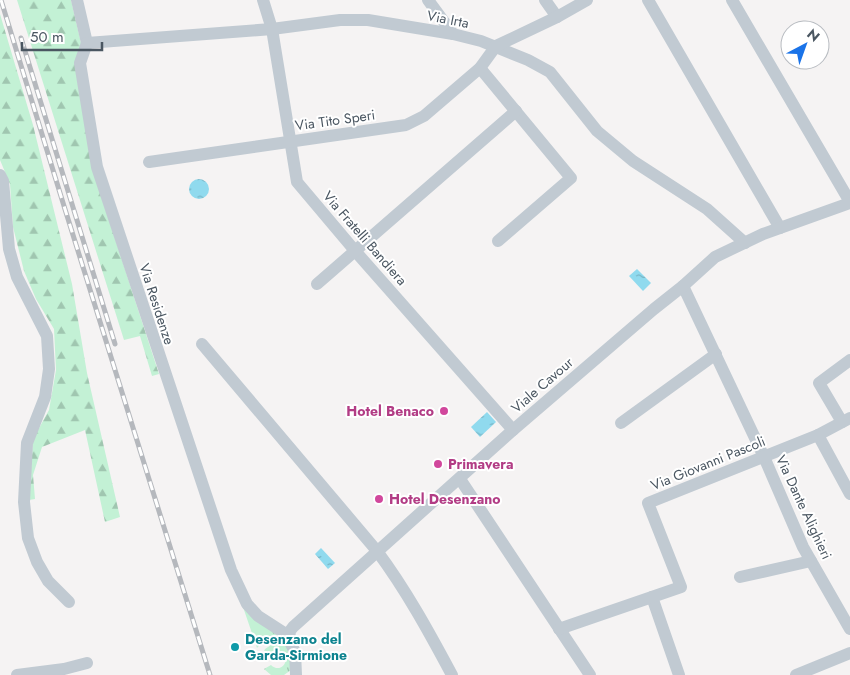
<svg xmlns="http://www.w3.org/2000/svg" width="850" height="675" font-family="Jost,sans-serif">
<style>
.grass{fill:url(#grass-tufts)}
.forest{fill:url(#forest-firs)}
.water{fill:url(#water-ripples)}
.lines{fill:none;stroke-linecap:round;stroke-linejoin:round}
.minor{stroke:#c1cad2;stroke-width:12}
.rail-casing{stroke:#b5b8bd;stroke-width:5}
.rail{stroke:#fff;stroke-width:3;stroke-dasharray:9;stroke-linecap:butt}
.hotel-dot{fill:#d1479c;stroke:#fff;stroke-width:2}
.culture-dot{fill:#0f9aa8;stroke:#fff;stroke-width:2}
.labels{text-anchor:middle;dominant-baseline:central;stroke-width:4;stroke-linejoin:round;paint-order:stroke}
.street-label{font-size:14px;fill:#4a5661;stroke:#fff}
.hotel-label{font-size:14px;font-weight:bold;fill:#b23c85;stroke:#fff;text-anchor:start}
.culture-label{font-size:14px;font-weight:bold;fill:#0d838f;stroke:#fff;text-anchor:start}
</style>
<defs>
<pattern id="grass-tufts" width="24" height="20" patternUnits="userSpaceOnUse" patternTransform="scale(1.25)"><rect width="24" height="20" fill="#c3f1d5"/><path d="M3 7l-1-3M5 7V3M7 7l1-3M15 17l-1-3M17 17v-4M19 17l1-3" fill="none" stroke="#a0c6b0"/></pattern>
<pattern id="forest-firs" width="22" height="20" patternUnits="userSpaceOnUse" patternTransform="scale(1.25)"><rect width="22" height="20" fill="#c3f1d5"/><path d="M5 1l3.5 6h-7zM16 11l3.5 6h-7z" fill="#a0c6b0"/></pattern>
<pattern id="water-ripples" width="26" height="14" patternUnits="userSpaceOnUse" patternTransform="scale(1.25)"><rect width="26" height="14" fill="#90daee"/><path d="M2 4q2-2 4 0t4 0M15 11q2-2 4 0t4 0" fill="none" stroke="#78b4c4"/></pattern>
</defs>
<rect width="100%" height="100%" fill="#f5f3f3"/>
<g class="grass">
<polygon points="243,607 278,634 265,638 257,648"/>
<polygon points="274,643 285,645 290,652 284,654 276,651 271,654 269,659 261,658 265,649"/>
<path d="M291,658V670L284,675H271L264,669L271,665C277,671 285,668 286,659Z"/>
</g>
<g class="forest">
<polygon points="17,0 71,0 81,43 92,168 159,374 152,376 140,336 124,340"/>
<polygon points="0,14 33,125 72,284 87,373 120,517 105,522 85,430 42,447 33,475 35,499 29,500 33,439 49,410 56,370 54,329 36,299 24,271 13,227 10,184 0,160"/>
</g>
<g class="water">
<circle cx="199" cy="189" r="10"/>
<polygon points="637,269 651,283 643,291 629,276"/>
<polygon points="487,412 496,422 480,437 471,427"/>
<polygon points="321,548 335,563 328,569 315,554"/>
</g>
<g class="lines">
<g class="minor">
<polyline points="77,0 87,43"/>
<polyline points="263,0 272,29 297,182 356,252 513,430"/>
<polyline points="428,0 453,34"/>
<polyline points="545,0 557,17"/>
<polyline points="648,0 780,228"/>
<polyline points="732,0 850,202"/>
<polyline points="87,43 272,29 340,20 368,20 453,34 481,41 528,60 550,72 597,131 633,161 707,209 745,243"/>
<polyline points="87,43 80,63 97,167 231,570 247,604 258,616 289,636"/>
<polyline points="480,68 571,178 498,241"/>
<polyline points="149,162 406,125 424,116 480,68 496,46 557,17 587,0"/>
<polyline points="0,175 3,181 9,249 17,277 47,336 49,369 45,397 27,443 24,502 28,538 37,562 48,581 69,602"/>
<polyline points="317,284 516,111"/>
<polyline points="683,286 764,457 803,547 850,629"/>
<path d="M202,344L377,551C406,590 429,632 452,675"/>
<polyline points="842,422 819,383 850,360"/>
<polyline points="621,423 716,354"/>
<polyline points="818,435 850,494"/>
<polyline points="460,479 590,675"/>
<polyline points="740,577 811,561"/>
<polyline points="652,597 679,675"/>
<polyline points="559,629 681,587 648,503 818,435 850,418"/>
<polyline points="17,675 64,669 87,663"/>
<polyline points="296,675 295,652 289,640 290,631 293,627 513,430 654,309 683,286 715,257 763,234 850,203"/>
<polyline points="796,675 850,653"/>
</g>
<defs>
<g id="rail">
<polyline points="1,0 64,206 210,675"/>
<polyline points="21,38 115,344"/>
</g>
</defs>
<use href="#rail" class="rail-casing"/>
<use href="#rail" class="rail"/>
</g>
<g class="hotel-dot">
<circle cx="444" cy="411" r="5"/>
<circle cx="438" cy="464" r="5"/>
<circle cx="379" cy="499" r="5"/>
</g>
<circle class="culture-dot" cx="235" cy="647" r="5"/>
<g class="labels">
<g class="street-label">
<text transform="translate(448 19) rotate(11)">Via Irta</text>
<text transform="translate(335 120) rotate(-8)">Via Tito Speri</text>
<text transform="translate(365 238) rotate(49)">Via Fratelli Bandiera</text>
<text transform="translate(157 304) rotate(72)">Via Residenze</text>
<text transform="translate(542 385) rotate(-41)">Viale Cavour</text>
<text transform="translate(708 463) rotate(-22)">Via Giovanni Pascoli</text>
<text transform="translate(804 507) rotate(65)">Via Dante Alighieri</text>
</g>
<g class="hotel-label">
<text x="434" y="411" text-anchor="end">Hotel Benaco</text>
<text x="448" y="464">Primavera</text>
<text x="389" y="499">Hotel Desenzano</text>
</g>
<g class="culture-label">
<text x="245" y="639">Desenzano del<tspan x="245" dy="16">Garda-Sirmione</tspan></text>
</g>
</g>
<g transform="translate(805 45) rotate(41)"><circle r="24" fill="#ffffff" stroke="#b7bbc0"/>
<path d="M0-4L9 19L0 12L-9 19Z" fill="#1a73e8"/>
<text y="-8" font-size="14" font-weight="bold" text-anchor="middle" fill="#4a5661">N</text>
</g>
<path d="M22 42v8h80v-8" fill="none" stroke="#4a5661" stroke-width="2.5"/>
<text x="30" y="42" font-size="15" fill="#4a5661" stroke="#ffffff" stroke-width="4" paint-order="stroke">50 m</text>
</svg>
